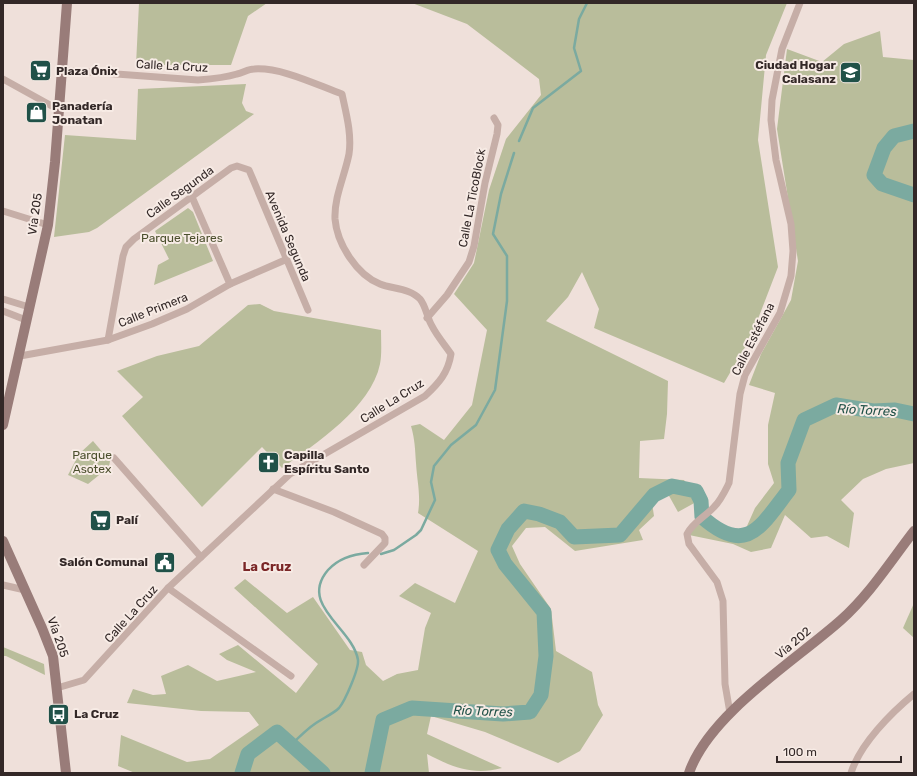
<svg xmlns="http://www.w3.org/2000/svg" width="917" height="776" font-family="Rubik,sans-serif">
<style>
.green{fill:#b9bd9b}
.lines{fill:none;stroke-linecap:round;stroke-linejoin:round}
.stream{stroke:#7baaa0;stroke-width:2.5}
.river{stroke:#7baaa0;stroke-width:15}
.minor{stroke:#c6aea7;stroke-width:7}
.secondary{stroke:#997c79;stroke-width:10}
.labels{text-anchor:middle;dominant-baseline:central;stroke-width:4;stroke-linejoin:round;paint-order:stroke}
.poi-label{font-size:12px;font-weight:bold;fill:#332827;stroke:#f7ebe5;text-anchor:start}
.street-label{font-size:12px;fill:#332827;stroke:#f7ebe5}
.park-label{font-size:12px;fill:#4b4f2d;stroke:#f7ebe5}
.water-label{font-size:13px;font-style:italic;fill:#205148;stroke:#f7ebe5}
.neighbourhood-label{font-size:13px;font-weight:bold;fill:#7b2727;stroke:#f7ebe5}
</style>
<rect width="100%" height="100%" fill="#efe0da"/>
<g class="green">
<polygon points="139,3 267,3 248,16 231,65 136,65"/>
<path d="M412,3H787L766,55L758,140L778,267L751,337L724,383L594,328L599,309L582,272L568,297L546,321L668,381L667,414L664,439L640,441L639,478L684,480L698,501L678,512L668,494L652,503L654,516L639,530L643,540L575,551L545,527L526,528L512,546L520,564L551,609L556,651L592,672L598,705L603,715L580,751L558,763L485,732L431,716L427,734L502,768C473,776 452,767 427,754L429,773H135L118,766L121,735L187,762L210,759L259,725L249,712L201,711L127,703L133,689L153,695L166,694L161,676L188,665L217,681L256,672L227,660L219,654L238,645L296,693L318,664L234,588L245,579L287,613L313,597L350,650L362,652L366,665L383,681L397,674L418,670L425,628L431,613L399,596L415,583L455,603L478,551L418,513C421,495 417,481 416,463C415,449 415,440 411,426L420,424L444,440L472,405L487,330L454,294L474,263L489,190L506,139L541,95L539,79L467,24Z"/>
<polygon points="880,31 883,57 914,60 914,463 886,469 863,479 841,500 854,513 849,548 827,536 811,538 785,515 771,548 751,552 733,544 689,535 697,522 743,535 755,508 774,483 768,464 768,425 775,393 749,385 761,354 791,300 798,261 777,129 787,49 822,62 844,44"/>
<polygon points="246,84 242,103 246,111 254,114 97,228 89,232 54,237 65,135 136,140 138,89"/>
<polygon points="188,208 193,212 213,261 154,285 158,265 169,259 155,231"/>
<path d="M260,304L274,311L381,330C381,341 382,354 380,364C371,408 316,443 282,468L262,447L202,507L122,416L143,397L117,371L157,356L199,346L248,305Z"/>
<polygon points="93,441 110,461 109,467 88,484 68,475 79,454"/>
<polygon points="914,603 914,638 903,628"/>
<polygon points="3,647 44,664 45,675 6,656 3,656"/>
</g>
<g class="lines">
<g class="stream">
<polyline points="519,141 533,108 581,71 574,48 579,19 587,3"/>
<polyline points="381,554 394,550 416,535 421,530 435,500 431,482 434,466 451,445 476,425 495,390 507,301 507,256 493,234 501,194 514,153"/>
<path d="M291,745C299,737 307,729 316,723C323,718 333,714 339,708C345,701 359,669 358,660C353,628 298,605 328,570C339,558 353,554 368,553"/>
</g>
<g class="river">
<polyline points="914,131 894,136 884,148 874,175 882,184 914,195"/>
<polyline points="242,773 248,754 277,732 323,773"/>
<path d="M372,773L383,720L412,708L503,714L530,712L541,695L546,656L544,612L505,564L498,550L508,529L524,511L539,514L560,522L574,537L620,535L654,495L672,486L696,491L701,501L702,517C747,557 761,526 789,490L788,463L804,420L836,405L873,411L895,410L914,414"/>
</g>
<g class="minor">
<polyline points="3,79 59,110"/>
<polyline points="192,197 230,284"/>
<polyline points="3,211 48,225"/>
<polyline points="3,299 29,307"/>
<polyline points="3,311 26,320"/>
<polyline points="427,318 447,295 469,262 474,246 485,183 497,134 498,125 494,118"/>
<polyline points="108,340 123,256 126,247 134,239 231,168 237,166 249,170 308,310"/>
<polyline points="20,356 108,340 152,324 187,309 230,284 285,260"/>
<polyline points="114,458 201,557"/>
<polyline points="273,489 334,512 382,534 385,538 385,543 364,565"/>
<polyline points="3,585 25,590"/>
<polyline points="168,588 291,676"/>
<path d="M57,688L84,680L168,588L290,474L425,396C439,383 448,373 451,354C445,345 437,336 432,326C427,318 426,306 420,299C410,288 392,289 380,284C357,275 337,244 335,219C334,197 345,175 349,154C352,134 346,113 342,94C317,85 281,67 254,69C248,69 243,73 237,74C224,78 211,79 198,80L62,70"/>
<path d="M730,713L725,684L723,601L717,582L689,544L687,534C693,522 705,517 714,507C721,500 725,491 729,483L740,394L745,375L780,313L791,276L793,251L791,224L776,160L771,120L772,100L782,49L800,3"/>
<path d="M851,773C860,744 891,713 914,694"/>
</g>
<g class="secondary">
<polyline points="3,425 48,225 55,162 67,3"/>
<polyline points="3,541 42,628 53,656 66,773"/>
<path d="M689,773C709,714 795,661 841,620C870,594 890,562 914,531"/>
</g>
</g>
<defs>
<symbol id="supermarket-square" viewBox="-11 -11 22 22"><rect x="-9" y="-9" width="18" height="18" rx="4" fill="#205148" stroke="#f7ebe5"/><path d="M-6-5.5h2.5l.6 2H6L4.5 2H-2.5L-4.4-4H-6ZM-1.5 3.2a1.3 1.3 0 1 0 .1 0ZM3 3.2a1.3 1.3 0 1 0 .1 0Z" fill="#fff"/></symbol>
<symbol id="university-square" viewBox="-11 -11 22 22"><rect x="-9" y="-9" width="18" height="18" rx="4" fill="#205148" stroke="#f7ebe5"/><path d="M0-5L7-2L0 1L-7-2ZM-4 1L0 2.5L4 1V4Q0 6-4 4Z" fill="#fff"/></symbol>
<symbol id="shop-square" viewBox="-11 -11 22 22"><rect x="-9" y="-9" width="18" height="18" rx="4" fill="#205148" stroke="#f7ebe5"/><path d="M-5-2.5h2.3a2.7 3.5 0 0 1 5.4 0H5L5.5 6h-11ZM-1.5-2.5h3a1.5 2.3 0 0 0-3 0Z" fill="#fff"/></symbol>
<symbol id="church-square" viewBox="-11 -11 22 22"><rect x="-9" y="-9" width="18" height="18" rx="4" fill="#205148" stroke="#f7ebe5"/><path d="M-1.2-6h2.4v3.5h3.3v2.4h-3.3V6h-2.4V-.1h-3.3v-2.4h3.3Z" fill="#fff"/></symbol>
<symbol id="civic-square" viewBox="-11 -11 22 22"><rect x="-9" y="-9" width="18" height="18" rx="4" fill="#205148" stroke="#f7ebe5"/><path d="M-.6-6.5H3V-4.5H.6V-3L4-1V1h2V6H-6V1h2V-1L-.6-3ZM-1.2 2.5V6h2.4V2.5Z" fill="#fff"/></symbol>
<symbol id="bus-square" viewBox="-11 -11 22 22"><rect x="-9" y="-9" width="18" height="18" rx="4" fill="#205148" stroke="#f7ebe5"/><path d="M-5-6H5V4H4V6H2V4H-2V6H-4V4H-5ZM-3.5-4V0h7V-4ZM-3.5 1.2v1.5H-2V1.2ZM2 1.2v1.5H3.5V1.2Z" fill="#fff"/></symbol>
</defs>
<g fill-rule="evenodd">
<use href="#supermarket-square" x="28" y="58" width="25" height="25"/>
<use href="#university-square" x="838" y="60" width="25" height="25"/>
<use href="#shop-square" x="24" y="100" width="25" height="25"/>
<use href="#church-square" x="256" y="450" width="25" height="25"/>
<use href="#supermarket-square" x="88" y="508" width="25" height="25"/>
<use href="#civic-square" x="152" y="550" width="25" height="25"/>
<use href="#bus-square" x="46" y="702" width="25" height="25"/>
</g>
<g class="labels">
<g class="poi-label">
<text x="836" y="65" text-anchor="end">Ciudad Hogar<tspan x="836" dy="14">Calasanz</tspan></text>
<text x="56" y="71">Plaza Ónix</text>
<text x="52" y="106">Panadería<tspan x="52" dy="14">Jonatan</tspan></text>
<text x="284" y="455">Capilla<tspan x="284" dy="14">Espíritu Santo</tspan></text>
<text x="116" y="520">Palí</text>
<text x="148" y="562" text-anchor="end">Salón Comunal</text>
<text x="74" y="714">La Cruz</text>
</g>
<g class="street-label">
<text transform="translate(172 66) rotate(3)">Calle La Cruz</text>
<text transform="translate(180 192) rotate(-36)">Calle Segunda</text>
<text transform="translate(472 198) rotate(-79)">Calle La TicoBlock</text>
<text transform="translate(35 214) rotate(-82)">Vía 205</text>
<text transform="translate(288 236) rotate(67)">Avenida Segunda</text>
<text transform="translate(153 310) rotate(-22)">Calle Primera</text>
<text transform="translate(753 339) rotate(-63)">Calle Estéfana</text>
<text transform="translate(392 401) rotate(-32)">Calle La Cruz</text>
<text transform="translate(131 614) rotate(-48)">Calle La Cruz</text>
<text transform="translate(58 637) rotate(71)">Vía 205</text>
<text transform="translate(793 643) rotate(-40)">Vía 202</text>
</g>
<g class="park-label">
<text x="182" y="238">Parque Tejares</text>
<text x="92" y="455">Parque<tspan x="92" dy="14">Asotex</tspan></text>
</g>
<g class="water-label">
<text transform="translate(867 410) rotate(3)">Río Torres</text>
<text transform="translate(483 711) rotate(2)">Río Torres</text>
</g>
<g class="neighbourhood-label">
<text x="267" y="566">La Cruz</text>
</g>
</g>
<rect width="917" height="776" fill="none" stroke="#332827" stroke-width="8"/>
<path d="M777 756v6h124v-6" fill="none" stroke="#332827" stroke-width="2"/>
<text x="783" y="756" font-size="12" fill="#332827" stroke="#f7ebe5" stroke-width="3" paint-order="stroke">100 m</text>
</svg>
